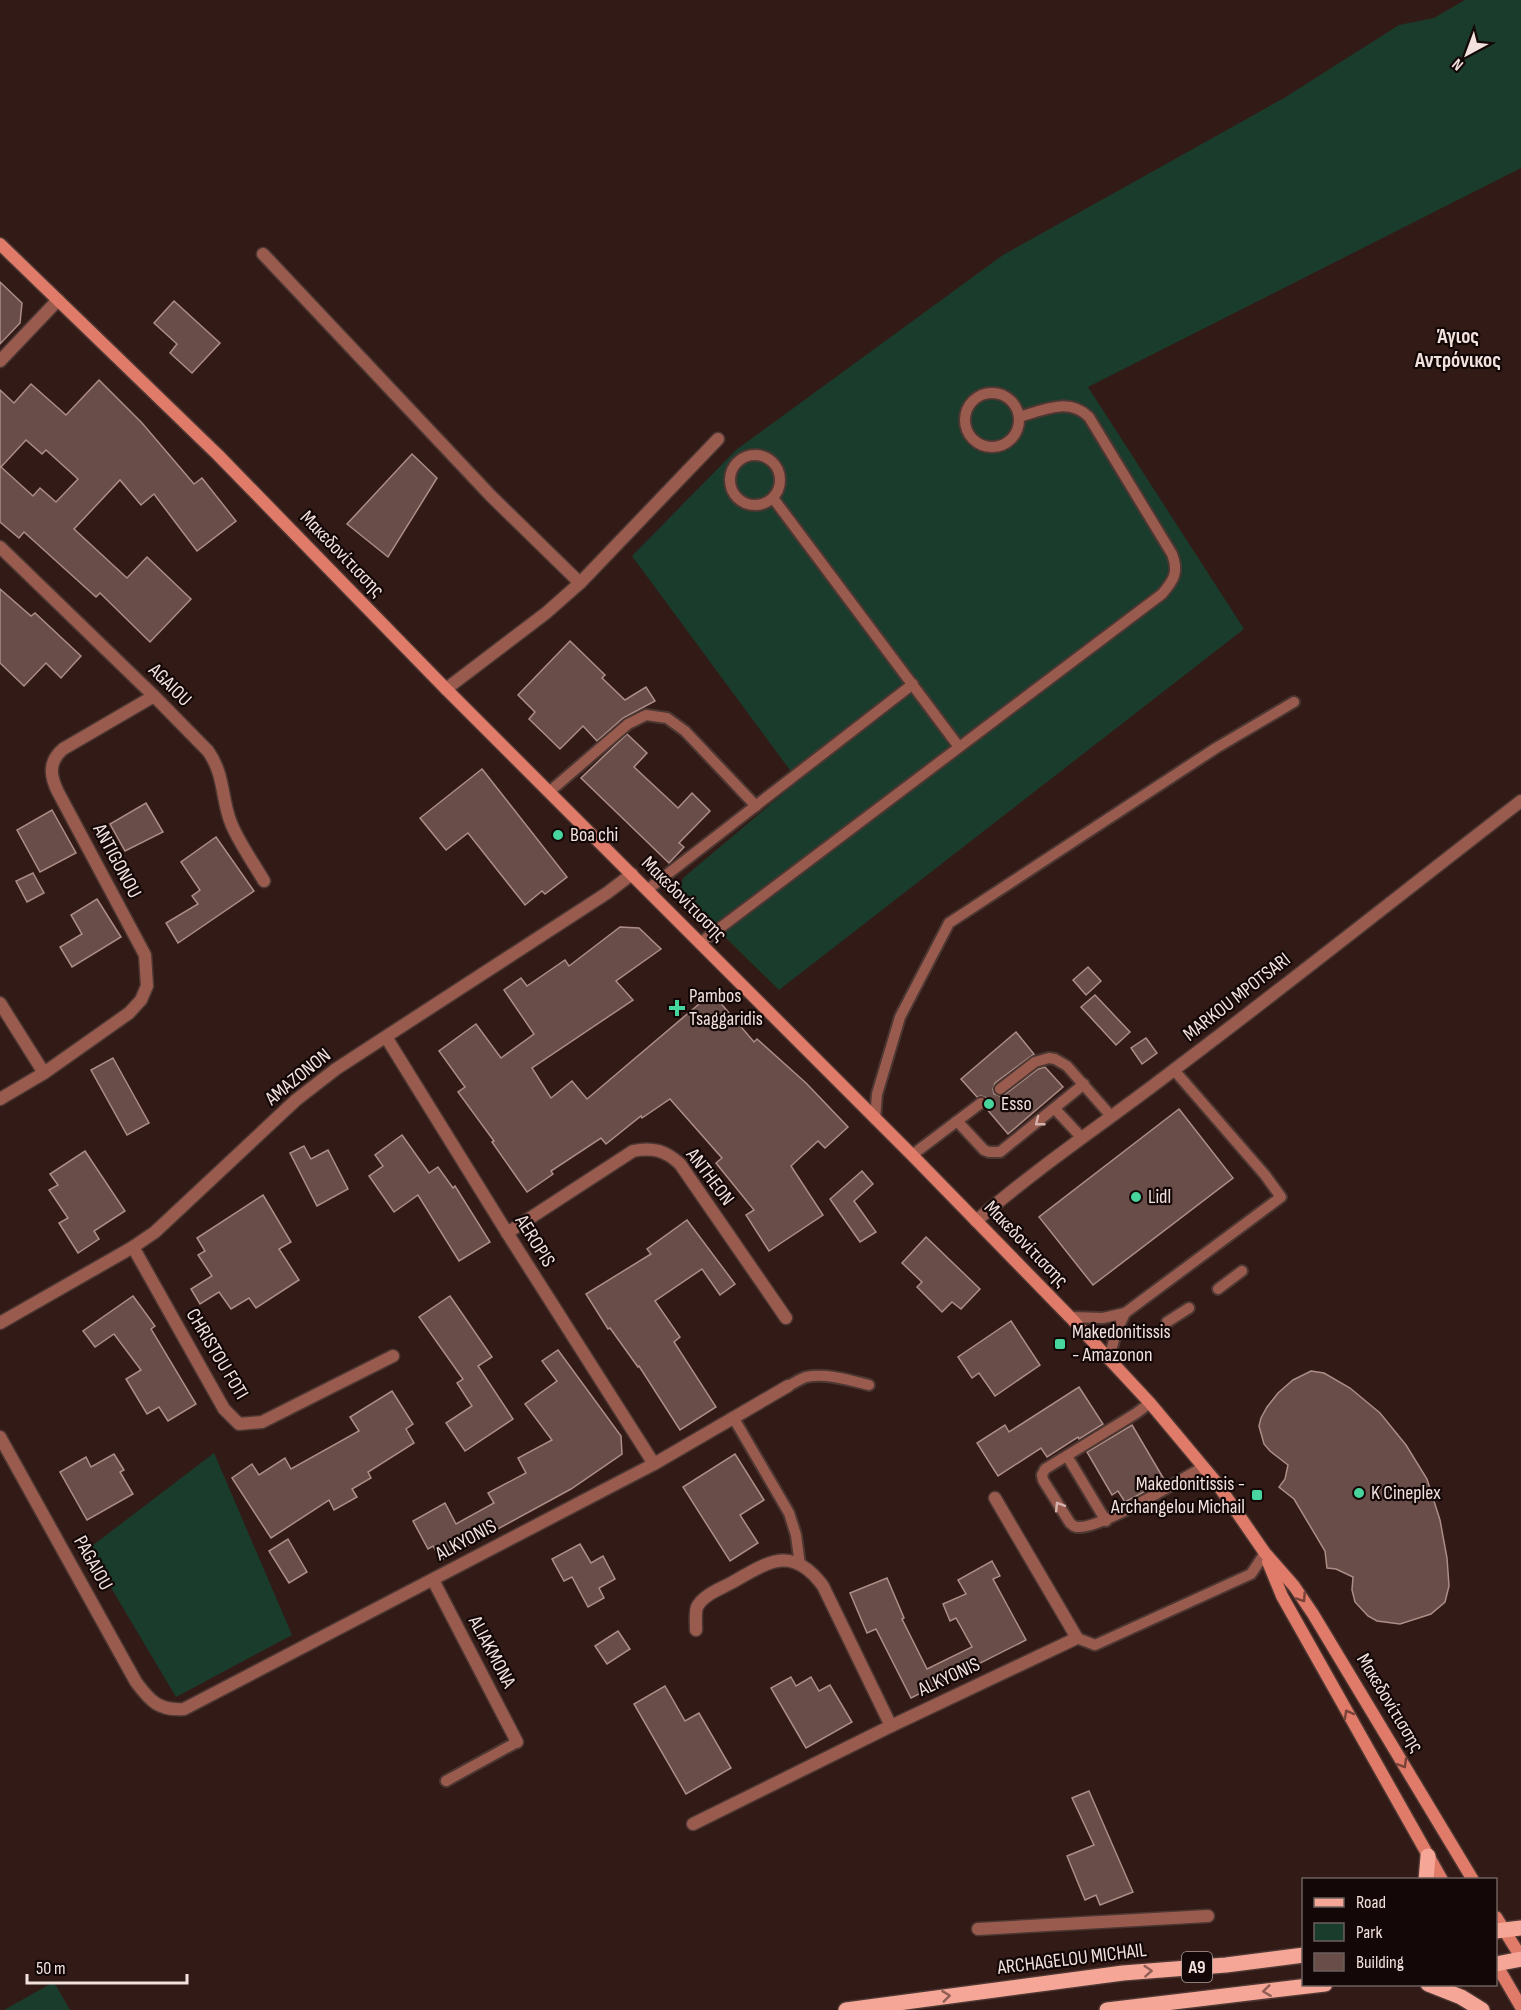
<svg xmlns="http://www.w3.org/2000/svg" width="1521" height="2010" font-family="'Sofia Sans Condensed',sans-serif">
<style>
.green{fill:#1a3c2d}
.building{fill:#694d48;stroke:#ac8d87;stroke-width:1.5;fill-rule:evenodd}
.lines{fill:none;stroke-linecap:round;stroke-linejoin:round}
.service-casing{stroke:#4d3732;stroke-width:14}
.minor-casing{stroke:#4d3732;stroke-width:15}
.secondary-casing{stroke:#4d3732;stroke-width:15}
.primary-casing{stroke:#4d3732;stroke-width:18}
.service{stroke:#9a5b4f;stroke-width:10}
.minor{stroke:#9a5b4f;stroke-width:12}
.secondary{stroke:#df7b68;stroke-width:12}
.primary{stroke:#f5a696;stroke-width:15}
.oneway{stroke:#d3b2ab}
.oneway2{stroke:#794238}
.oneway3{stroke:#8f5f56}
.poi-dot{fill:#48d49d;stroke:#130807;stroke-width:2}
.labels{text-anchor:middle;dominant-baseline:central;stroke-width:4.5;stroke-linejoin:round;paint-order:stroke}
.shield{fill:#130807;stroke:#afa09d;stroke-width:1.5}
.shield-label{font-size:18px;font-weight:bold;fill:#f2e1dd}
.street-label{font-size:20px;fill:#f2e1dd;stroke:#130807}
.poi-label{font-size:20px;fill:#f2e1dd;stroke:#130807;text-anchor:start}
.neighbourhood-label{font-size:21px;font-weight:bold;fill:#f2e1dd;stroke:#130807}
</style>
<rect width="100%" height="100%" fill="#321b16"/>
<g class="green">
<polygon points="1465,0 1521,0 1521,168 1088,387 1244,629 779,990 685,898 681,885 683,878 798,781 632,556 736,450 1003,255 1284,98 1399,25 1434,18"/>
<polygon points="214,1453 292,1635 176,1697 88,1549"/>
<polygon points="54,1982 70,2010 4,2010"/>
</g>
<g class="building">
<polygon points="0,282 22,303 20,323 0,344"/>
<polygon points="174,301 220,343 192,373 170,353 177,344 154,323"/>
<path d="M99,380L142,423L194,484L202,478L236,521L197,551L154,494L141,505L120,480L74,529L127,578L147,557L191,599L150,642L100,593L96,597L24,532L19,538L0,522V390L14,403L31,384L66,415ZM26,440L42,454L46,450L78,479L56,502L40,488L33,496L1,467Z"/>
<polygon points="412,454 437,478 388,557 347,524"/>
<polygon points="0,589 31,616 35,613 81,656 61,678 46,663 24,686 0,663"/>
<polygon points="570,641 605,675 602,678 625,700 646,687 655,701 623,718 597,741 583,726 560,749 529,719 535,712 518,695"/>
<polygon points="627,734 647,753 634,767 678,808 692,793 710,811 679,843 684,847 669,863 581,778"/>
<polygon points="482,769 567,877 545,894 542,891 525,905 468,833 446,850 420,818"/>
<polygon points="146,803 163,832 125,851 110,824"/>
<polygon points="52,810 76,853 40,872 17,830"/>
<polygon points="216,837 254,891 178,943 166,923 198,904 192,896 200,890 181,862"/>
<polygon points="33,873 44,893 27,902 16,881"/>
<polygon points="97,899 121,937 72,967 60,947 82,934 71,915"/>
<polygon points="620,927 639,928 661,949 616,981 633,1000 532,1068 551,1098 572,1081 587,1099 712,993 754,1042 757,1039 806,1083 848,1127 825,1148 818,1141 791,1166 823,1215 769,1251 746,1215 754,1210 716,1163 722,1158 670,1099 642,1118 641,1116 606,1144 601,1138 551,1171 553,1174 527,1192 492,1142 494,1141 458,1092 465,1087 439,1051 476,1024 501,1058 534,1034 504,990 521,978 527,986 565,960 569,966"/>
<polygon points="1088,967 1101,981 1086,995 1073,980"/>
<polygon points="1095,995 1130,1032 1116,1045 1081,1007"/>
<polygon points="1016,1032 1034,1054 995,1083 993,1089 994,1094 1000,1096 1004,1095 1038,1069 1045,1067 1063,1087 1008,1134 986,1108 988,1103 987,1098 981,1096 977,1097 961,1079"/>
<polygon points="1146,1038 1157,1053 1142,1064 1131,1048"/>
<polygon points="113,1058 149,1123 127,1135 91,1070"/>
<polygon points="1179,1109 1233,1178 1093,1285 1039,1217"/>
<polygon points="402,1135 429,1173 438,1167 453,1188 455,1186 490,1242 459,1261 418,1195 394,1212 369,1176 383,1166 375,1155"/>
<polygon points="304,1146 311,1159 328,1150 348,1189 317,1206 290,1153"/>
<polygon points="85,1151 125,1211 94,1231 99,1239 78,1253 59,1223 68,1218 49,1190 58,1185 50,1174"/>
<polygon points="862,1171 873,1184 854,1201 876,1232 860,1242 830,1199"/>
<polygon points="263,1195 291,1242 279,1249 299,1280 256,1308 249,1298 231,1309 219,1292 200,1304 191,1289 212,1276 198,1255 205,1251 197,1238"/>
<polygon points="687,1220 735,1284 720,1295 702,1269 655,1301 680,1337 674,1342 716,1407 680,1430 639,1366 638,1367 610,1328 608,1329 586,1294 651,1254 647,1249"/>
<polygon points="926,1237 980,1289 961,1309 952,1302 942,1312 917,1287 922,1282 902,1263"/>
<polygon points="133,1296 155,1326 151,1329 196,1404 168,1421 159,1407 147,1414 126,1379 141,1370 114,1334 95,1347 83,1331"/>
<polygon points="450,1296 492,1357 478,1366 513,1419 465,1451 446,1423 472,1406 457,1383 463,1379 419,1317"/>
<polygon points="1011,1321 1040,1365 995,1396 979,1373 972,1378 958,1357"/>
<polygon points="558,1350 621,1436 622,1454 571,1489 441,1560 433,1546 428,1549 413,1521 445,1503 456,1524 494,1503 488,1493 526,1473 518,1458 552,1440 525,1404 557,1381 542,1361"/>
<polygon points="1311,1371 1324,1373 1350,1388 1380,1413 1406,1445 1427,1479 1440,1520 1447,1558 1449,1586 1445,1602 1431,1614 1400,1624 1377,1621 1368,1616 1355,1602 1352,1590 1353,1577 1336,1569 1327,1568 1325,1551 1294,1499 1279,1487 1285,1479 1288,1465 1270,1451 1264,1444 1259,1426 1261,1418 1267,1407 1278,1393 1293,1380"/>
<polygon points="1079,1387 1103,1424 1079,1439 1078,1437 1047,1457 1041,1448 998,1476 977,1443 1005,1425 1009,1432"/>
<polygon points="392,1391 413,1424 406,1429 414,1443 368,1472 371,1478 352,1489 357,1497 334,1510 329,1500 271,1538 232,1478 252,1464 259,1475 285,1458 291,1469 359,1431 350,1417"/>
<polygon points="1132,1425 1165,1481 1125,1502 1118,1491 1112,1495 1087,1452"/>
<polygon points="114,1454 124,1470 120,1472 133,1494 87,1520 60,1472 86,1457 91,1467"/>
<polygon points="735,1454 764,1500 740,1515 758,1543 730,1561 683,1487"/>
<polygon points="288,1539 307,1572 289,1583 269,1551"/>
<polygon points="580,1544 591,1563 603,1556 615,1579 599,1588 604,1598 588,1607 572,1577 564,1581 552,1559"/>
<polygon points="992,1561 1000,1576 993,1579 1026,1640 911,1698 876,1629 867,1633 850,1593 887,1578 904,1618 902,1619 927,1669 972,1647 956,1618 950,1621 943,1604 966,1594 958,1580"/>
<polygon points="618,1631 630,1649 607,1664 595,1646"/>
<polygon points="791,1677 796,1686 811,1677 819,1691 830,1685 852,1722 806,1748 771,1688"/>
<polygon points="665,1686 685,1721 699,1713 731,1768 686,1794 634,1704"/>
<polygon points="1089,1791 1133,1892 1100,1905 1096,1895 1085,1900 1067,1856 1094,1845 1072,1798"/>
</g>
<g class="lines">
<defs>
<g id="service">
<circle cx="992" cy="420" r="27"/>
<circle cx="755" cy="480" r="25"/>
<polyline points="773,498 959,747"/>
<polyline points="549,792 628,724 646,715 667,718 685,731 756,806"/>
<polyline points="647,890 913,684"/>
<path d="M700,943L1162,594C1174,580 1179,572 1172,554L1089,417C1069,397 1043,410 1019,417"/>
<polyline points="1000,1089 1035,1062 1049,1058 1055,1059 1067,1066 1111,1116"/>
<polyline points="1055,1109 1082,1138"/>
<polyline points="875,1119 877,1094 900,1017 949,923 1216,748 1294,702"/>
<polyline points="957,1121 984,1150 989,1152 1000,1152 1084,1084"/>
<polyline points="912,1155 981,1103"/>
<polyline points="1218,1289 1242,1271"/>
<polyline points="1070,1317 1103,1318 1125,1313 1281,1197 1265,1175 1174,1070"/>
<polyline points="1167,1322 1189,1308"/>
<polyline points="1109,1358 1116,1333 1125,1313"/>
<path d="M788,1386C794,1383 800,1379 806,1377C826,1373 849,1380 869,1385"/>
<path d="M1150,1403L1135,1414L1045,1469L1042,1475L1043,1480L1070,1523C1074,1526 1074,1527 1078,1527C1101,1529 1180,1480 1203,1467"/>
<polyline points="733,1417 789,1513 796,1535 800,1565"/>
<polyline points="1067,1456 1106,1521"/>
<polyline points="1077,1638 1095,1645 1251,1574 1265,1553"/>
<polyline points="446,1781 517,1742"/>
</g>
<g id="minor">
<polyline points="263,254 491,496 580,583"/>
<polyline points="0,361 58,300"/>
<path d="M0,547L154,696L208,751C225,775 221,798 231,823C239,843 253,862 264,881"/>
<polyline points="446,689 546,613 580,583 718,439"/>
<polyline points="0,1003 44,1073"/>
<polyline points="386,1037 511,1239 654,1464"/>
<path d="M0,1099L44,1073L129,1013L141,1000L147,986L145,955L58,792C50,776 48,762 63,749L154,696"/>
<path d="M976,1221C1039,1166 1109,1120 1175,1069C1292,981 1406,890 1521,801"/>
<path d="M507,1233L633,1151C652,1147 665,1150 680,1164L786,1318"/>
<polyline points="133,1247 224,1409 239,1424 262,1422 393,1356"/>
<polyline points="0,1323 133,1247 155,1232 296,1100 336,1069 607,893 632,874"/>
<path d="M0,1437L136,1682C150,1701 159,1711 184,1709L604,1490L654,1464L788,1386"/>
<polyline points="433,1580 517,1742"/>
<path d="M696,1630C696,1623 695,1613 697,1607C703,1595 720,1589 731,1583C768,1562 792,1544 823,1586L891,1726"/>
<polyline points="693,1824 891,1726 1077,1638 995,1498"/>
<polyline points="978,1929 1208,1916"/>
</g>
<g id="secondary">
<polyline points="0,244 218,455 446,689 912,1155 1070,1317 1150,1403 1216,1482 1265,1553 1294,1586 1313,1614 1473,1880"/>
<polyline points="1268,1562 1282,1596 1442,1880"/>
<polyline points="1496,1917 1521,1957"/>
<polyline points="1496,1964 1521,2007"/>
</g>
<g id="primary">
<polyline points="1426,1880 1428,1856"/>
<polyline points="1496,1931 1521,1928"/>
<polyline points="1496,1964 1521,1959"/>
<polyline points="1428,1984 1461,1997 1482,2010"/>
<polyline points="846,2010 1123,1973 1226,1965 1304,1955"/>
<polyline points="1107,2010 1325,1984"/>
</g>
</defs>
<use href="#service" class="service-casing"/>
<use href="#minor" class="minor-casing"/>
<use href="#secondary" class="secondary-casing"/>
<use href="#primary" class="primary-casing"/>
<use href="#service" class="service"/>
<use href="#minor" class="minor"/>
<use href="#secondary" class="secondary"/>
<use href="#primary" class="primary"/>
</g>
<defs><path id="oneway-chevron" d="M-2-3.5L2.5 0L-2 3.5" fill="none" stroke-width="1.6" stroke-linecap="round" stroke-linejoin="round" transform="scale(1.5)"/></defs>
<g class="oneway">
<use href="#oneway-chevron" transform="translate(1039 1122) rotate(142)"/>
<use href="#oneway-chevron" transform="translate(1059 1506) rotate(-122)"/>
</g>
<g class="oneway2">
<use href="#oneway-chevron" transform="translate(1302 1598) rotate(56)"/>
<use href="#oneway-chevron" transform="translate(1348 1714) rotate(-119)"/>
<use href="#oneway-chevron" transform="translate(1403 1764) rotate(59)"/>
</g>
<g class="oneway3">
<use href="#oneway-chevron" transform="translate(1148 1971) rotate(-4)"/>
<use href="#oneway-chevron" transform="translate(1267 1991) rotate(173)"/>
<use href="#oneway-chevron" transform="translate(946 1996) rotate(-7)"/>
</g>
<g class="poi-dot">
<circle cx="558" cy="835" r="6"/>
<path d="M674 999h6v6h6v6h-6v6h-6v-6h-6v-6h6z"/>
<circle cx="989" cy="1104" r="6"/>
<circle cx="1136" cy="1197" r="6"/>
<rect x="1054" y="1338" width="12" height="12" rx="3"/>
<circle cx="1359" cy="1493" r="6"/>
<rect x="1251" y="1489" width="12" height="12" rx="3"/>
</g>
<g class="labels">
<rect class="shield" x="1182" y="1952" width="30" height="30" rx="4.5"/>
<g class="shield-label">
<text x="1197" y="1967">A9</text>
</g>
<g class="street-label">
<text transform="translate(342 554) rotate(46)">Μακεδονίτισσης</text>
<text transform="translate(170 685) rotate(45)">AGAIOU</text>
<text transform="translate(117 861) rotate(62)">ANTIGONOU</text>
<text transform="translate(684 899) rotate(45)">Μακεδονίτισσης</text>
<text transform="translate(1237 997) rotate(-38)">MARKOU MPOTSARI</text>
<text transform="translate(298 1077) rotate(-39)">AMAZONON</text>
<text transform="translate(710 1177) rotate(53)">ANTHEON</text>
<text transform="translate(535 1241) rotate(58)">AEROPIS</text>
<text transform="translate(1026 1244) rotate(46)">Μακεδονίτισσης</text>
<text transform="translate(217 1354) rotate(59)">CHRISTOU FOTI</text>
<text transform="translate(466 1540) rotate(-28)">ALKYONIS</text>
<text transform="translate(93 1563) rotate(61)">PAGAIOU</text>
<text transform="translate(492 1652) rotate(62)">ALIAKMONA</text>
<text transform="translate(949 1677) rotate(-25)">ALKYONIS</text>
<text transform="translate(1390 1703) rotate(59)">Μακεδονίτισσης</text>
<text transform="translate(1072 1959) rotate(-7)">ARCHAGELOU MICHAIL</text>
</g>
<g class="poi-label">
<text x="570" y="835">Boa chi</text>
<text x="689" y="996">Pambos<tspan x="689" dy="23">Tsaggaridis</tspan></text>
<text x="1001" y="1104">Esso</text>
<text x="1148" y="1197">Lidl</text>
<text x="1072" y="1332">Makedonitissis<tspan x="1072" dy="23">- Amazonon</tspan></text>
<text x="1245" y="1484" text-anchor="end">Makedonitissis -<tspan x="1245" dy="23">Archangelou Michail</tspan></text>
<text x="1371" y="1493">K Cineplex</text>
</g>
<g class="neighbourhood-label">
<text x="1458" y="336">Άγιος<tspan x="1458" dy="24">Αντρόνικος</tspan></text>
</g>
</g>
<rect x="1302" y="1878" width="195" height="108" fill="#130807" stroke="#6c5f5d" stroke-width="1.5"/>
<rect x="1314" y="1898" width="30" height="9" fill="#f5a696" stroke="#6c5f5d" stroke-width="1.5"/>
<text x="1356" y="1908" font-size="18" fill="#f2e1dd">Road</text>
<rect x="1314" y="1923" width="30" height="18" fill="#1a3c2d" stroke="#6c5f5d" stroke-width="1.5"/>
<text x="1356" y="1938" font-size="18" fill="#f2e1dd">Park</text>
<rect x="1314" y="1953" width="30" height="18" fill="#694d48" stroke="#6c5f5d" stroke-width="1.5"/>
<text x="1356" y="1968" font-size="18" fill="#f2e1dd">Building</text>
<g transform="translate(1467 54) rotate(221)" stroke="#130807" stroke-width="4.5" paint-order="stroke">
<path d="M0-4.5L10 22L0 15L-10 22Z" fill="#f2e1dd"/>
<text y="-9" font-size="16" font-weight="bold" text-anchor="middle" fill="#f2e1dd">N</text>
</g>
<path d="M27 1974v9h160v-9" fill="none" stroke="#f2e1dd" stroke-width="3"/>
<text x="36" y="1974" font-size="18" fill="#f2e1dd" stroke="#130807" stroke-width="4.5" paint-order="stroke">50 m</text>
</svg>
